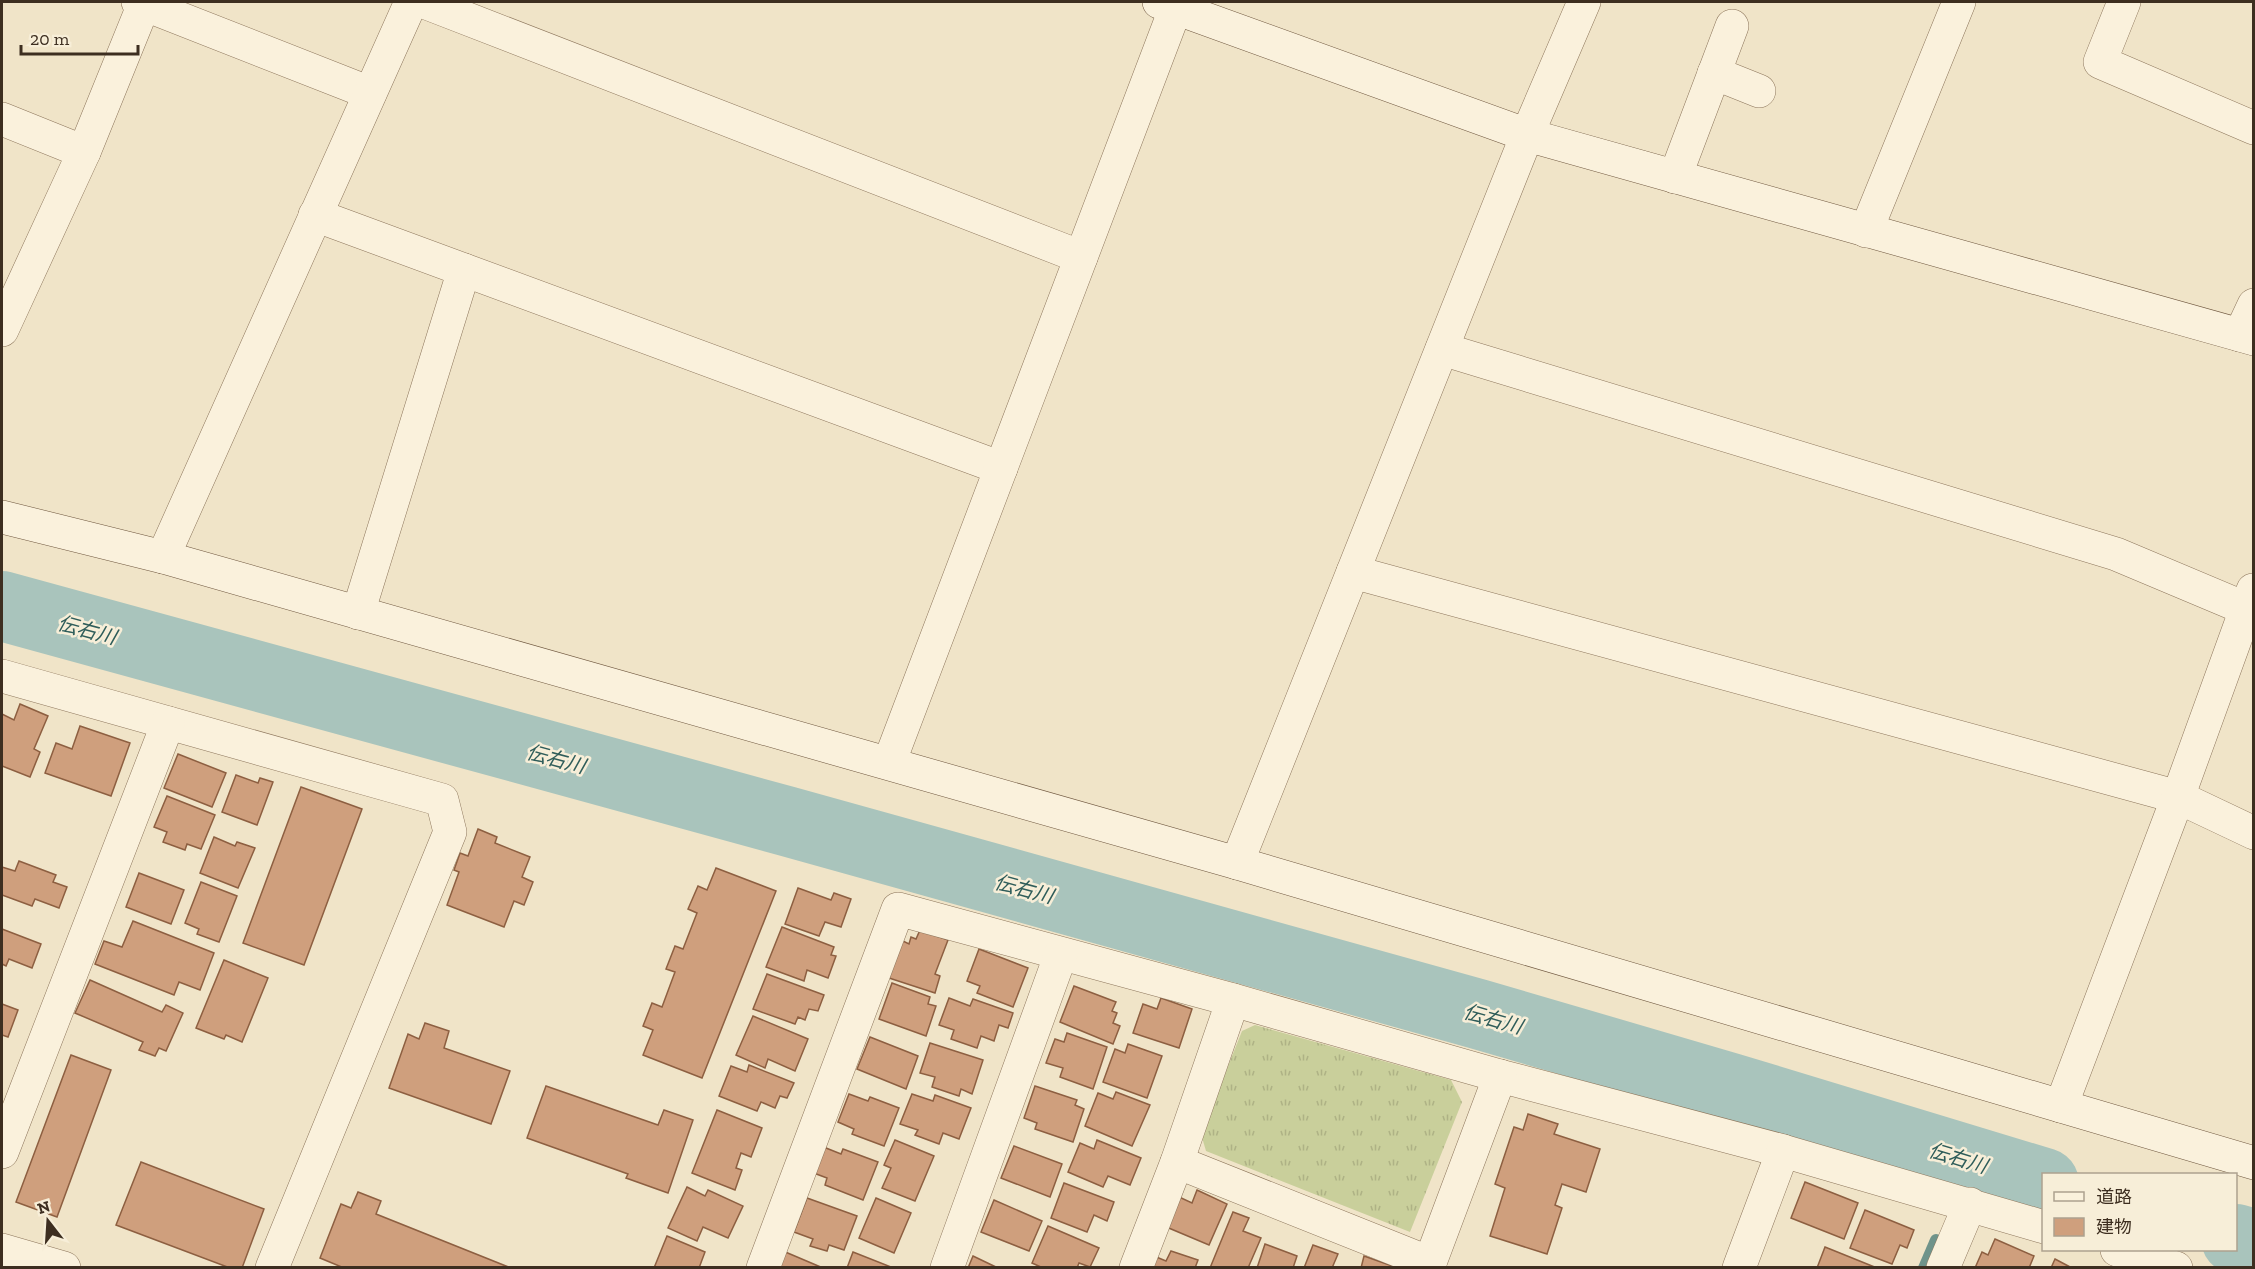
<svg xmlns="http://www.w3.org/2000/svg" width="2255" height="1269" font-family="'Zilla Slab','Noto Sans JP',serif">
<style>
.grass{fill:url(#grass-tufts)}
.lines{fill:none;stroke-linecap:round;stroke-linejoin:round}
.stream{stroke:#6f938a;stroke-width:12}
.river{stroke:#a9c4bc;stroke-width:70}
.building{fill:#cf9f7d;stroke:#8d5f41;stroke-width:1.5}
.street-casing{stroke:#8d765c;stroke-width:34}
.secondary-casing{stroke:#6f573f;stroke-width:34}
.street{stroke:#faf1dc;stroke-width:33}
.secondary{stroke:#faf1dc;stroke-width:33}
.labels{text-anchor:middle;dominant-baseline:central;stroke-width:5;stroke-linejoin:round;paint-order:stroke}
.water-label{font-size:20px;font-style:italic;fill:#2f5d5a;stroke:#f7eed8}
</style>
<defs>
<pattern id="grass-tufts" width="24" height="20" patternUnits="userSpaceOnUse" patternTransform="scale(1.5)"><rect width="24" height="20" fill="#c9cf9b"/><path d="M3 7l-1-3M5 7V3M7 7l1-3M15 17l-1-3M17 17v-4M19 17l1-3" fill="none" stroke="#aeb285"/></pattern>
</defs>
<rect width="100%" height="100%" fill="#f0e4c8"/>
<polygon class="grass" points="1255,1025 1451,1080 1462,1102 1410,1232 1206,1151 1201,1134 1242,1031"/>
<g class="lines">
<g class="stream">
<polyline points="1962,1180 1970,1161"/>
<polyline points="1924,1268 1936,1240"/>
</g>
<g class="river">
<polyline points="2,606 786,821 1478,1014 1731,1088 2044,1183"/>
<polyline points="2236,1239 2254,1244"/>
</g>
</g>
<g class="building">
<polygon points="20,704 48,716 34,749 40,752 30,777 2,766 2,714 14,720"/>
<polygon points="80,726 130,743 111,796 45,773 56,743 72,749"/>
<polygon points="178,754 226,773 212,807 164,788"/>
<polygon points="236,775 258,783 260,778 273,782 257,825 222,812"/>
<polygon points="301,787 362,809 304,965 243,943"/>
<polygon points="167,796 215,815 201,849 187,844 185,850 163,842 167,832 154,827"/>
<polygon points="478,829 497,837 495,843 530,857 522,877 533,882 524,905 514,901 504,927 447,905 459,872 454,870 460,853 468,856"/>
<polygon points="214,837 235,846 237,842 255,848 238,888 200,873"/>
<polygon points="19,861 56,875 53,882 67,887 59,908 35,899 32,906 2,895 2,867 15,871"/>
<polygon points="716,868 776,891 702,1078 643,1055 653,1030 643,1026 652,1003 662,1007 675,972 666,969 675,946 683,949 697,913 688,909 698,886 707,890"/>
<polygon points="139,873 184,890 171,924 126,907"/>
<polygon points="201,882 237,896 219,942 197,934 199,929 185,923"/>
<polygon points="798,888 831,900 834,893 851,899 841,927 825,922 819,936 785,924"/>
<polygon points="133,921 214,953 200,990 179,982 174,995 95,964 104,941 122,947"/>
<polygon points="782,927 834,947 831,955 836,956 828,978 807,970 804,981 766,967"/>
<polygon points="2,929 41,944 32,968 9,959 6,966 2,964"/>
<polygon points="920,930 948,940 935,974 940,976 935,993 889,978 901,940 909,944 911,937 916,939"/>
<polygon points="979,949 1028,968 1013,1007 977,993 980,986 967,981"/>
<polygon points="224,960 268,978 242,1042 226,1035 224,1039 196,1028"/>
<polygon points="767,974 824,995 818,1011 809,1009 805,1020 798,1017 795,1024 753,1009"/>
<polygon points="90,980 162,1012 166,1005 183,1013 166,1051 159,1048 155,1056 139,1050 143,1042 75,1013"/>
<polygon points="892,983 930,997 928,1004 936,1006 926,1036 879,1019"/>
<polygon points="1074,986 1116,1002 1112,1011 1117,1013 1113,1023 1120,1026 1113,1044 1060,1022"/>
<polygon points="949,998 970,1006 973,999 1013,1013 1008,1028 999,1025 994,1041 981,1036 977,1048 951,1039 954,1030 939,1025"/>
<polygon points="1161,998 1192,1009 1179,1048 1133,1033 1143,1004 1157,1009"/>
<polygon points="2,1004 18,1010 8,1037 2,1035"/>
<polygon points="753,1016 808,1039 795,1071 768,1059 765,1068 736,1055"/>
<polygon points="425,1023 449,1031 444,1048 510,1071 491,1124 389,1088 408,1034 419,1039"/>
<polygon points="1067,1033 1107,1047 1093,1089 1060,1077 1063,1068 1046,1063 1055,1039 1064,1042"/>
<polygon points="870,1037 918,1056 906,1089 857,1069"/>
<polygon points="930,1043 983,1060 972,1094 961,1089 959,1096 932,1087 935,1077 920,1073"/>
<polygon points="1128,1044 1162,1056 1147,1098 1103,1082 1115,1049 1125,1053"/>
<polygon points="71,1055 111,1070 57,1217 16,1202"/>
<polygon points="749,1065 794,1083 787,1098 780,1096 775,1108 761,1102 757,1111 719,1096 731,1066 747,1072"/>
<polygon points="546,1086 658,1125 664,1110 693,1120 668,1193 626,1178 628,1174 527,1138"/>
<polygon points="1035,1086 1077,1100 1075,1105 1084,1109 1073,1142 1035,1129 1037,1123 1024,1118"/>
<polygon points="1116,1092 1150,1105 1132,1146 1085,1126 1098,1093 1113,1099"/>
<polygon points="849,1094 868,1101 870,1097 899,1108 884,1146 852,1134 854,1129 838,1122"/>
<polygon points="912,1094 933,1101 935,1095 971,1108 959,1139 943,1133 939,1144 915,1135 918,1130 900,1124"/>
<polygon points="717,1110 762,1128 751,1157 741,1153 736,1168 742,1170 735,1190 692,1173"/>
<polygon points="1528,1114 1558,1124 1554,1134 1600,1149 1586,1192 1562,1184 1555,1205 1562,1208 1547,1254 1490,1236 1505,1188 1495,1184 1514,1127 1523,1130"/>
<polygon points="895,1140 934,1156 915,1201 882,1188 891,1168 884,1165"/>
<polygon points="1097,1140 1141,1158 1130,1185 1108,1176 1103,1187 1068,1172 1080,1143 1094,1149"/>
<polygon points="821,1146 841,1154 843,1149 878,1162 863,1200 825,1185 827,1178 811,1172"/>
<polygon points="1014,1146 1062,1164 1050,1197 1001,1178"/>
<polygon points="141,1162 264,1209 242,1268 230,1268 116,1225"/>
<polygon points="1805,1182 1858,1203 1844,1239 1791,1218"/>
<polygon points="1064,1183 1114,1202 1107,1221 1094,1215 1087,1232 1051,1218"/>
<polygon points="687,1187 705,1196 708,1190 743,1206 728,1238 703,1227 697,1241 668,1228"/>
<polygon points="1197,1190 1227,1204 1209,1245 1164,1226 1177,1196 1192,1203"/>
<polygon points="358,1192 381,1201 376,1214 511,1268 344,1268 320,1258 341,1204 351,1208"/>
<polygon points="807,1198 857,1216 844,1250 829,1245 827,1251 810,1246 813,1239 794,1232"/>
<polygon points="876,1198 911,1213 894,1253 859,1238"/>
<polygon points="994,1200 1042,1221 1029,1251 981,1232"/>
<polygon points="1865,1210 1914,1230 1907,1248 1900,1245 1892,1264 1850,1248"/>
<polygon points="1233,1212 1249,1218 1243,1231 1261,1238 1248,1268 1210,1268"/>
<polygon points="1048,1226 1099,1248 1090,1267 1079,1263 1077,1268 1043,1268 1032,1263"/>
<polygon points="667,1236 705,1252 699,1268 654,1268"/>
<polygon points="1995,1239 2034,1256 2029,1268 1975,1268 1982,1252 1988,1255"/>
<polygon points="1265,1244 1297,1256 1293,1268 1257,1268"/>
<polygon points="1313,1245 1338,1254 1332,1268 1304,1268"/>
<polygon points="1825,1247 1877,1268 1817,1268"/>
<polygon points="783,1251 823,1268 776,1268"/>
<polygon points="1171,1251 1198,1260 1195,1268 1150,1268 1154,1256 1166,1261"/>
<polygon points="853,1252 891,1267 891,1268 847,1268"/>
<polygon points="973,1256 998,1268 968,1268"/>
<polygon points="1364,1256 1398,1268 1361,1268"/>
<polygon points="2055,1259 2072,1268 2051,1268"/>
</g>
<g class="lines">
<defs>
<g id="street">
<polyline points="138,2 370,93"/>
<polyline points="424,2 1081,257"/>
<polyline points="2124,2 2100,62 2254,128"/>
<polyline points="1714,73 1759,91"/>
<polyline points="2,119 84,152"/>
<polyline points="1675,177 1732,26"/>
<polyline points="315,215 1001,468"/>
<polyline points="1866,231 1959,2"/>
<polyline points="2,330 84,152 144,4"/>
<polyline points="2240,335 2254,305"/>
<polyline points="1442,349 2116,554 2254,612"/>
<polyline points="163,557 411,2"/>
<polyline points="1353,572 2178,797 2254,833"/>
<polyline points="358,613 464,270"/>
<polyline points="2,676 442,800 450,832 272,1268"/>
<polyline points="889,763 1176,7"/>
<polyline points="1237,863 1527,135 1584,2"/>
<polyline points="2061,1106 2178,797 2253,590"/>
<polyline points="2,1152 168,723"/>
<polyline points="1177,1162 1430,1263"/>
<polyline points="2,1250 64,1268"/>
<polyline points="2117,1250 2176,1268"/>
<polyline points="763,1268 898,909 1233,1000 1500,1076 1783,1151 2044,1227"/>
<polyline points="947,1268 1061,954"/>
<polyline points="1136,1268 1177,1162 1233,1000"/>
<polyline points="1428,1268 1500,1076"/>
<polyline points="1739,1268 1783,1151"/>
<polyline points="1943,1268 1970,1204"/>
</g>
<g id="secondary">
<polyline points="1159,2 1527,135 2254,339"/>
<polyline points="2,517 163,557 1237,863 2254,1163"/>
</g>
</defs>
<use href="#street" class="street-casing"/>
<use href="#secondary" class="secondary-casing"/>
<use href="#street" class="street"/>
<use href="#secondary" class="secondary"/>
</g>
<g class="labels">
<g class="water-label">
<text transform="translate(87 630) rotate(15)">伝右川</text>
<text transform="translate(556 759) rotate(15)">伝右川</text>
<text transform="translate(1024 889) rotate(15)">伝右川</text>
<text transform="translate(1493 1019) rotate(16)">伝右川</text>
<text transform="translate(1958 1158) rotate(17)">伝右川</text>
</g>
</g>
<rect width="2255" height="1269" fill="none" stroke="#3d2e20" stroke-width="6"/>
<rect x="2042" y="1173" width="195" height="78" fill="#f7eed8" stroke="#ada18e" stroke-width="1.5"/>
<rect x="2054" y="1192" width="30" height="9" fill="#faf1dc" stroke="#ada18e" stroke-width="1.5"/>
<text x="2096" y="1203" font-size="18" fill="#3d2e20">道路</text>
<rect x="2054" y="1218" width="30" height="18" fill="#cf9f7d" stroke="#ada18e" stroke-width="1.5"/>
<text x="2096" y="1233" font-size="18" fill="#3d2e20">建物</text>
<g transform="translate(48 1221) rotate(343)" stroke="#f7eed8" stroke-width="4.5" paint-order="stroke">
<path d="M0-4.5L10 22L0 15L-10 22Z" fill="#3d2e20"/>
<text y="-9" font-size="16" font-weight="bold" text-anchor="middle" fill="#3d2e20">N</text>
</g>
<path d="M21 45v9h117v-9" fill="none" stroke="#3d2e20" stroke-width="3"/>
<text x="30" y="45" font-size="18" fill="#3d2e20" stroke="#f7eed8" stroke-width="4.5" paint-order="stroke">20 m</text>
</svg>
